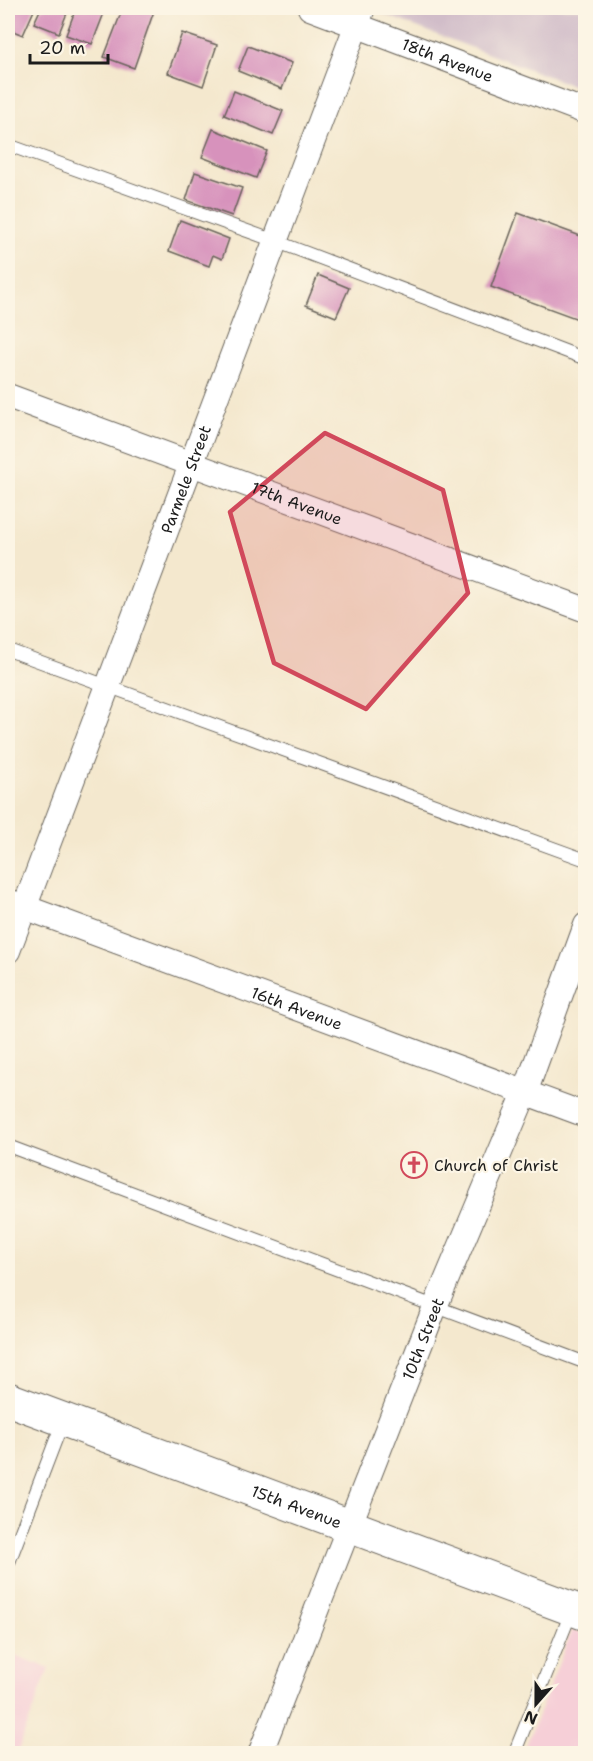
<svg xmlns="http://www.w3.org/2000/svg" width="593" height="1761" font-family="'Shantell Sans',sans-serif">
<style>
.built{fill:#f6cfd7}
.industrial{fill:#d1bdc9}
.building{fill:#d792bc}
.lines{fill:none;stroke-linecap:round;stroke-linejoin:round}
.lane-casing{stroke:#68635a;stroke-width:14}
.street-casing{stroke:#68635a;stroke-width:26}
.secondary-casing{stroke:#68635a;stroke-width:35}
.lane{stroke:#fff;stroke-width:12}
.street{stroke:#fff;stroke-width:24}
.secondary{stroke:#fff;stroke-width:33}
.marked{fill:#d1495b;fill-opacity:0.2;stroke:#d1495b;stroke-width:4.5;stroke-linejoin:round}
.labels{text-anchor:middle;dominant-baseline:central;stroke-width:4.5;stroke-linejoin:round;paint-order:stroke}
.street-label{font-size:16px;fill:#1c1c1c;stroke:#fcf5e5}
.poi-label{font-size:16px;fill:#1c1c1c;stroke:#fcf5e5;text-anchor:start}
</style>
<rect width="100%" height="100%" fill="#fcf5e5"/>
<filter id="ink" filterUnits="userSpaceOnUse"><feTurbulence type="fractalNoise" baseFrequency=".0167" numOctaves="2"/><feDisplacementMap in="SourceGraphic" scale="12" xChannelSelector="R" yChannelSelector="G"/><feConvolveMatrix kernelMatrix="1 2 1 2 8 2 1 2 1" color-interpolation-filters="sRGB"/></filter>
<filter id="wash" filterUnits="userSpaceOnUse"><feTurbulence type="fractalNoise" baseFrequency=".008" numOctaves="4" result="noise"/><feDisplacementMap in="SourceGraphic" scale="24" xChannelSelector="R" yChannelSelector="G"/><feGaussianBlur stdDeviation="1.35" result="paint"/><feColorMatrix in="noise" values="0 0 0 0 0 0 0 0 0 0 0 0 0 0 0 0 0 1.4 0 .05"/><feComposite in="paint" operator="in"/></filter>
<g filter="url(#wash)">
<rect width="100%" height="100%" fill="#f4e8ce"/>
<g class="built">
<polygon points="572,1630 585,1635 585,1753 523,1753"/>
<polygon points="8,1653 49,1668 17,1753 8,1753"/>
</g>
<polygon class="industrial" points="368,8 585,8 585,90 422,29"/>
<g id="blocks">
<g class="building">
<polygon points="8,8 35,8 23,35 8,29"/>
<polygon points="41,8 69,8 59,33 34,23"/>
<polygon points="76,8 106,8 92,44 66,35"/>
<polygon points="123,8 144,8 154,11 134,68 104,57"/>
<polygon points="182,33 217,45 203,86 168,73"/>
<polygon points="248,46 292,63 282,89 238,71"/>
<polygon points="234,91 283,111 273,135 224,115"/>
<polygon points="213,129 267,151 256,178 202,157"/>
<polygon points="195,172 242,188 232,216 186,200"/>
<polygon points="518,213 586,238 586,322 491,287"/>
<polygon points="180,220 229,239 222,259 213,255 209,266 169,251"/>
<polygon points="318,275 349,288 336,317 306,305"/>
</g>
</g>
</g>
<g filter="url(#ink)">
<use href="#blocks" fill-opacity="0" stroke="#68635a" stroke-width="1.5"/>
<g class="lines">
<defs>
<g id="lane">
<polyline points="8,145 275,241 586,359"/>
<polyline points="8,650 586,860"/>
<polyline points="8,1146 586,1363"/>
<polyline points="8,1565 63,1421"/>
<polyline points="514,1754 572,1610"/>
</g>
<g id="street">
<path id="s1" d="M310,8L586,112"/>
<path id="s2" d="M8,396L586,610"/>
<path id="s3" d="M8,901L586,1115"/>
<path id="s4" d="M8,951L363,8"/>
<path id="s5" d="M260,1754L435,1307L525,1093L586,925"/>
</g>
<g id="secondary">
<path id="s6" d="M8,1399L586,1614"/>
</g>
</defs>
<use href="#lane" class="lane-casing"/>
<use href="#street" class="street-casing"/>
<use href="#secondary" class="secondary-casing"/>
<use href="#lane" class="lane"/>
<use href="#street" class="street"/>
<use href="#secondary" class="secondary"/>
</g>
</g>
<path class="marked" d="M325,433L443,490L468,593L366,709L274,663L230,512Z"/>
<defs>
<symbol id="church-ring" viewBox="-11 -11 22 22"><circle r="9.5" fill="#fcf5e5" stroke="#d1495b" stroke-width="1.5"/><path d="M-1.2-6h2.4v3.5h3.3v2.4h-3.3V6h-2.4V-.1h-3.3v-2.4h3.3Z" fill="#d1495b"/></symbol>
</defs>
<g fill-rule="evenodd">
<use href="#church-ring" x="399" y="1150" width="30" height="30"/>
</g>
<g class="labels">
<g class="street-label">
<text stroke="none"><textPath href="#s1" startOffset="147">18th Avenue</textPath></text>
<text stroke="none"><textPath href="#s4" startOffset="504">Parmele Street</textPath></text>
<text stroke="none"><textPath href="#s2" startOffset="308">17th Avenue</textPath></text>
<text stroke="none"><textPath href="#s3" startOffset="308">16th Avenue</textPath></text>
<text stroke="none"><textPath href="#s5" startOffset="446">10th Street</textPath></text>
<text stroke="none"><textPath href="#s6" startOffset="308">15th Avenue</textPath></text>
</g>
<g class="poi-label">
<text x="434" y="1165">Church of Christ</text>
</g>
</g>
<rect width="593" height="1761" fill="none" stroke="#fcf5e5" stroke-width="30"/>
<g transform="translate(536 1704) rotate(201)" stroke="#fcf5e5" stroke-width="4.5" paint-order="stroke">
<path d="M0-4.5L10 22L0 15L-10 22Z" fill="#1c1c1c"/>
<text y="-9" font-size="16" font-weight="bold" text-anchor="middle" fill="#1c1c1c">N</text>
</g>
<path d="M30 54v9h78v-9" fill="none" stroke="#1c1c1c" stroke-width="3"/>
<text x="39" y="54" font-size="18" fill="#1c1c1c" stroke="#fcf5e5" stroke-width="4.5" paint-order="stroke">20 m</text>
</svg>
